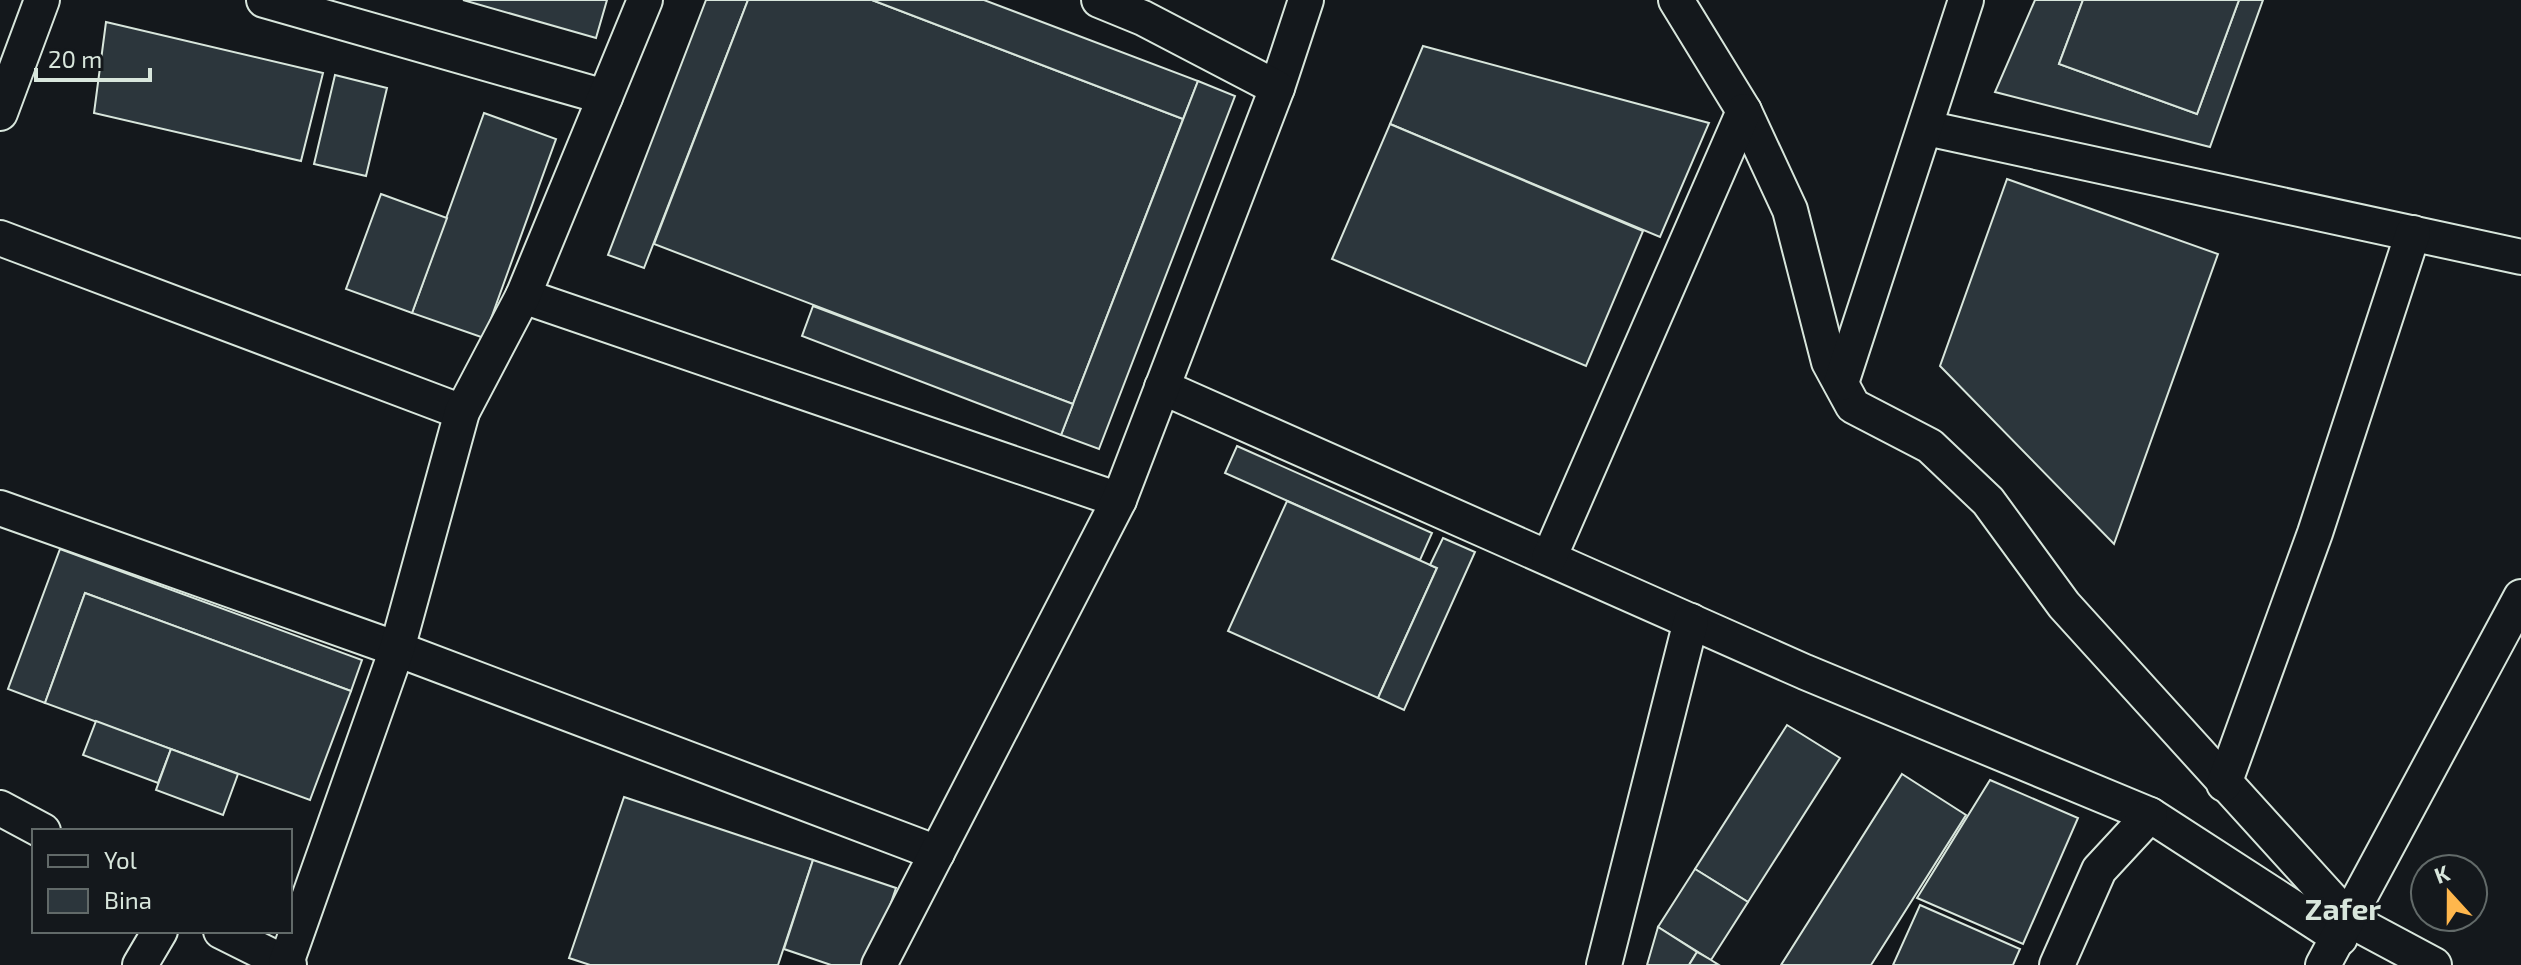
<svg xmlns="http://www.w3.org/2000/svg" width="2521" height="965" font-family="'Exo 2',sans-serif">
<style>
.building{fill:#2c363c;stroke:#d8e6dc;stroke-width:2}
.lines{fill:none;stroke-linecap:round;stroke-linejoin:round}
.street-casing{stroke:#d8e6dc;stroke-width:38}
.street{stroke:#14181c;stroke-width:34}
.labels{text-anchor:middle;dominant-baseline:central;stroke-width:6;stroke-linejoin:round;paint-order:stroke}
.district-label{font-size:30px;font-weight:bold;fill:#d8e6dc;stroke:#14181c}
</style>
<rect width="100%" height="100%" fill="#14181c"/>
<g class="building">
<polygon points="463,0 607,0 596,38"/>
<polygon points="706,0 748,0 644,268 608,255"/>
<polygon points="748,0 872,0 1183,119 1073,404 654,244"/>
<polygon points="872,0 984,0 1198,81 1183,119"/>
<polygon points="2035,0 2083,0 2059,64 2197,114 2239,0 2263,0 2210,147 1995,92"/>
<polygon points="2083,0 2239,0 2197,114 2059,64"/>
<polygon points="106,22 323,73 301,161 94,113"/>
<polygon points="1423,46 1709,123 1660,237 1390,124"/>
<polygon points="335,75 387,88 366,176 314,164"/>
<polygon points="1198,81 1235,96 1099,449 1061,435"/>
<polygon points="484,113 556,139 484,338 412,313"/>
<polygon points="1390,124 1643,231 1586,366 1332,259"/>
<polygon points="2007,179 2218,254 2114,544 1940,366"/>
<polygon points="381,194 447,218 412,313 346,289"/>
<polygon points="813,306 1073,404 1061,435 802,336"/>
<polygon points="1237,446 1432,533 1420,560 1225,473"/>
<polygon points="1287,501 1437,568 1378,698 1228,631"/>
<polygon points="1443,538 1475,552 1404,710 1378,698 1437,568 1430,565"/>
<polygon points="60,549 362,660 351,691 85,593 45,703 8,689"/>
<polygon points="85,593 351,691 310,800 45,703"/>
<polygon points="96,721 171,749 158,783 83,755"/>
<polygon points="1787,725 1840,758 1748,902 1695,869"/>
<polygon points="171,749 238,774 223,815 156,790"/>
<polygon points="1902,774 1966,815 1871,965 1781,965"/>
<polygon points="1990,780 2078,818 2023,944 1917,898"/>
<polygon points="624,797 813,860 778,965 590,965 569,958"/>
<polygon points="813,860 896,888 870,965 831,965 784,949"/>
<polygon points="1695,869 1748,902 1711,960 1658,927"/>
<polygon points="1920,905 2020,949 2013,965 1893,965"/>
<polygon points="1658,927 1697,952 1689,965 1647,965"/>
<polygon points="1697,952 1711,960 1719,965 1689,965"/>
</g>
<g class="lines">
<defs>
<g id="street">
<polyline points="264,0 605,97"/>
<polyline points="1676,0 1744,111 1790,210 1829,362 1853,406 1930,446 1988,501 2064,605 2350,920 2434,965"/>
<polyline points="1277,88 1306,0"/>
<polyline points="0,113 42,0"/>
<polyline points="1926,128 2521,257"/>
<polyline points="0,238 462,412"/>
<polyline points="523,296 1119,500"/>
<polyline points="1841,383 1966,0"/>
<polyline points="1162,387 1805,672 2150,815 2340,938"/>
<polyline points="0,508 397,649 937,853"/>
<polyline points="1549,558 1744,111"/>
<polyline points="2224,784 2315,533 2413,233"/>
<polyline points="0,808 43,831"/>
<polyline points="221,931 289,965"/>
<polyline points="286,963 397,649 462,412 523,296 645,0"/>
<polyline points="140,965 160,931"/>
<polyline points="879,965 1119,500 1277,88 1143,18 1099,0"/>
<polyline points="1604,965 1691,621"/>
<polyline points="2057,965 2099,870 2150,815"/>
<polyline points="2323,965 2521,597"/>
</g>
</defs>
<use href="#street" class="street-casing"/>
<use href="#street" class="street"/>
</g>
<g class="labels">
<g class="district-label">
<text x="2343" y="908">Zafer</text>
</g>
</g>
<rect x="32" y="829" width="260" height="104" fill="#14181c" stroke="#626a69" stroke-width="2"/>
<rect x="48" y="855" width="40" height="12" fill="#14181c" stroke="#626a69" stroke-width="2"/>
<text x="104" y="869" font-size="24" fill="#d8e6dc">Yol</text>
<rect x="48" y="889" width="40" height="24" fill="#2c363c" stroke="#626a69" stroke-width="2"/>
<text x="104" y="909" font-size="24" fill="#d8e6dc">Bina</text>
<g transform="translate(2449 893) rotate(339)"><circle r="38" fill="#14181c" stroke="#626a69" stroke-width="2"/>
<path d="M0-6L14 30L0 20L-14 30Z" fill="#ffb74d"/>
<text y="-12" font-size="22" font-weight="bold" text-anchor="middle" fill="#d8e6dc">K</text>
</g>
<path d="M36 68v12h114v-12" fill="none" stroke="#d8e6dc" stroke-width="4"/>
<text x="48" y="68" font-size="24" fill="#d8e6dc" stroke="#14181c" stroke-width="6" paint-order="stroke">20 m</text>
</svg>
